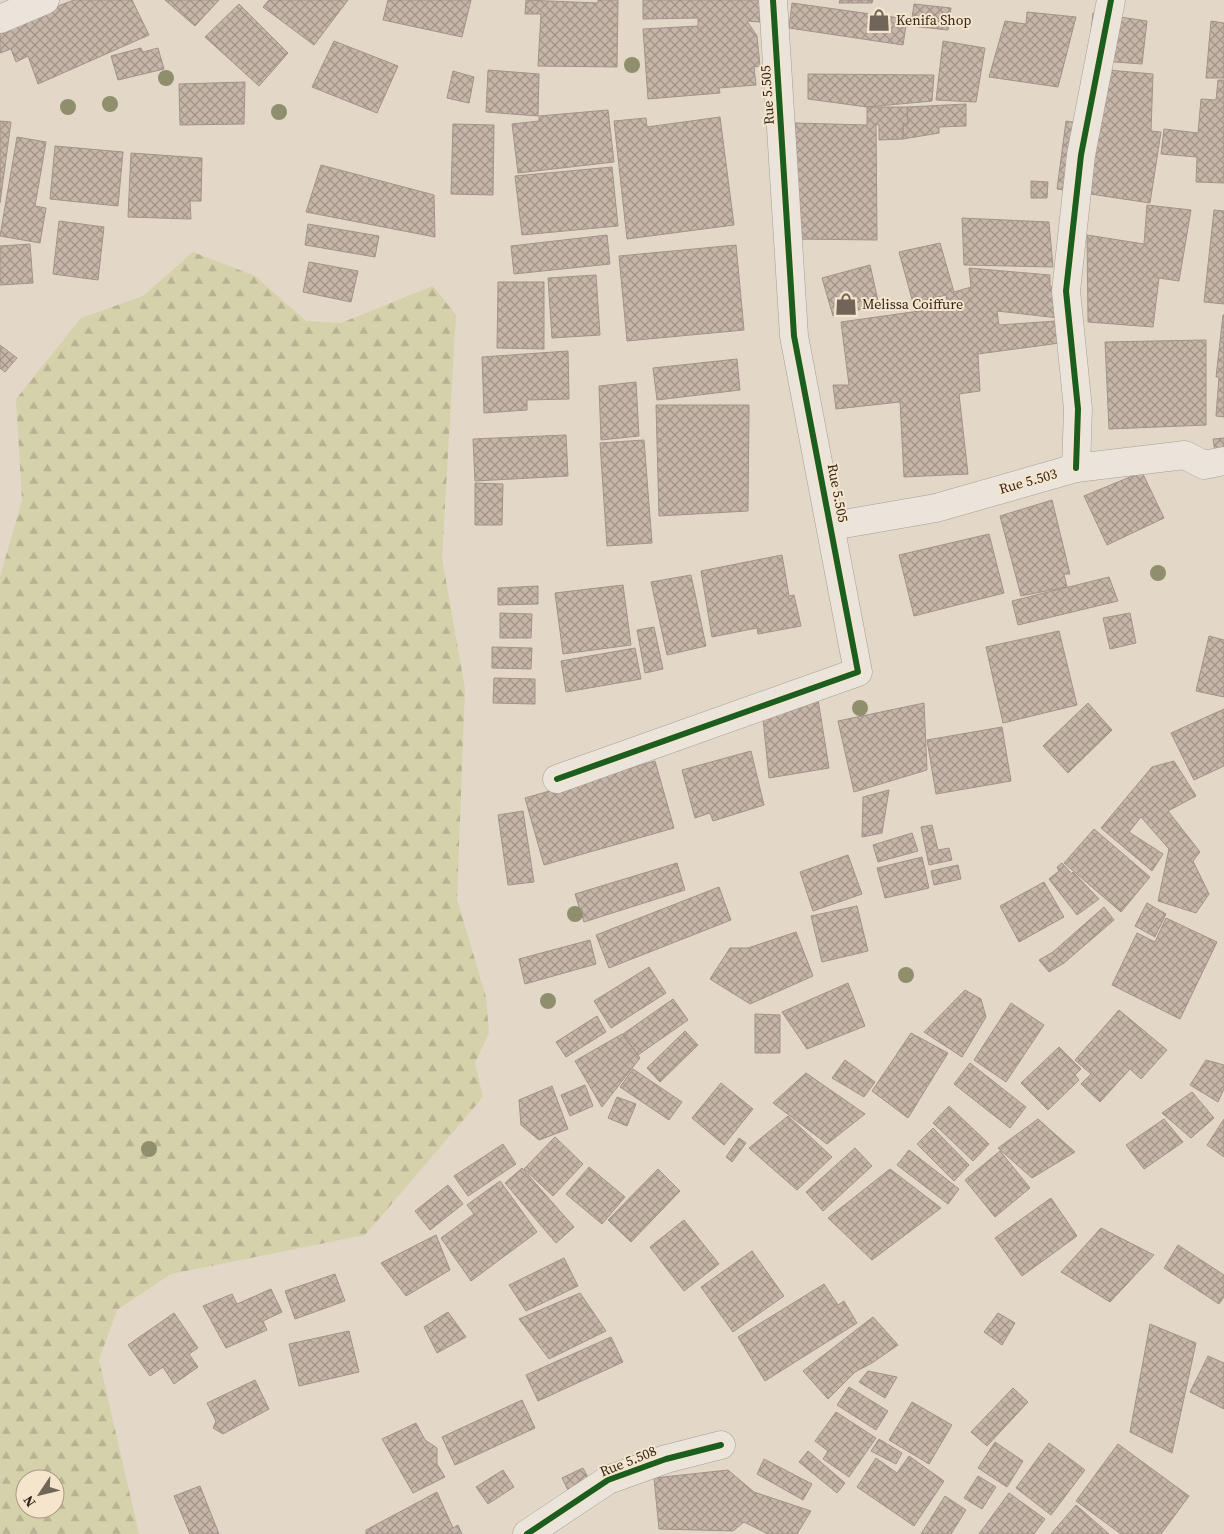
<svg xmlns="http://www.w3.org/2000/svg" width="1224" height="1534" font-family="'Source Serif 4',serif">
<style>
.forest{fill:url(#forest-firs);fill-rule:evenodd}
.building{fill:url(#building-cross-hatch);stroke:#a29388}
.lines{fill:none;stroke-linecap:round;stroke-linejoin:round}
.minor-casing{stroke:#a79d92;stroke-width:29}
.minor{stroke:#ebe4da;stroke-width:28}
.cycleway-casing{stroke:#f5e5cc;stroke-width:9}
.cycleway{stroke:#1b5e20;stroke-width:6}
.tree{fill:#8f8e6d}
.labels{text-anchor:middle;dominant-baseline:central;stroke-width:4;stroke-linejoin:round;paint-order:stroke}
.poi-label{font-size:14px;fill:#34251b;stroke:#f5e5cc;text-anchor:start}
.street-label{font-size:14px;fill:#34251b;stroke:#f5e5cc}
</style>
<defs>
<pattern id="forest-firs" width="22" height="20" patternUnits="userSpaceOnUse" patternTransform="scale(1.25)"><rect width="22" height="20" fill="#d5d1aa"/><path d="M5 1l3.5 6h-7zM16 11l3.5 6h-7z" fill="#b7b392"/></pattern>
<pattern id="building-cross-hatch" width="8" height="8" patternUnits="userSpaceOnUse" patternTransform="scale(1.25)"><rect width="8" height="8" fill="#c6b5a9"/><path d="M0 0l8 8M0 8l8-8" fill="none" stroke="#a29389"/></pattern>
</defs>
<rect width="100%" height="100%" fill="#e3d8c8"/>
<path class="forest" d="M193,252L255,276L306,321L341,323L433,286L456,315L442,558L465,689L457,899L486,997L489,1033L475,1063L483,1097L365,1235L171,1274L117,1310L99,1360L139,1534H0V577L22,500L16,399L81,318L143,296ZM25,1479H55V1509H25Z"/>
<g class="building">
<polygon points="74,0 132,0 149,35 38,84 28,56 16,62 11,49 0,53 0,28"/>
<polygon points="165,0 219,0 195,26"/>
<polygon points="269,0 348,0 314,45 263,7"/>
<polygon points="388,0 471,0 462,37 383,20"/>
<polygon points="526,0 598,3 598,0 618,0 617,67 538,66 541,14 525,14"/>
<polygon points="643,0 760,0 760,22 747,21 757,36 760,66 754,67 756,85 719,88 720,93 648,99 643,29 698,26 698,18 643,19"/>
<polygon points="840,0 873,0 872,3 839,3"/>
<polygon points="792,3 907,19 903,45 789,28"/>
<polygon points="239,4 288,53 259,86 205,37"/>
<polygon points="914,4 951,8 948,30 911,26"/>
<polygon points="1027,12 1076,17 1058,87 989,77 1005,21 1026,24"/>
<polygon points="1093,13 1147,21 1142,64 1088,60"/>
<polygon points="1211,21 1224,23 1224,78 1206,78"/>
<polygon points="334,41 398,66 377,113 312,87"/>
<polygon points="943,41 985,48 976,102 936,100"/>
<polygon points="141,48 143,52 158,48 164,69 118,80 111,56"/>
<polygon points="1086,68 1153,74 1151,131 1161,132 1150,203 1057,189 1066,121 1080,123"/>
<polygon points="488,70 539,74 538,116 486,112"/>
<polygon points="453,71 474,77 469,103 447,98"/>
<polygon points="808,74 934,75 932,101 867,107 808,99"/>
<polygon points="1218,80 1224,80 1224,183 1196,182 1197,157 1161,154 1164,129 1198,133 1201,99 1216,100"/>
<polygon points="245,82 244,124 180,125 179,84"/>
<polygon points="966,104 966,126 939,127 939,133 903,139 903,124 908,124 907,107"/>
<polygon points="867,107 907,107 908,124 903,124 903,139 879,140 879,125 876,124 877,240 794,239 795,123 867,125"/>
<polygon points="608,110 614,162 518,173 512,124 539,121 539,116"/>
<polygon points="720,117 734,225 627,239 614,121 646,118 647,127"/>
<polygon points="0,121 11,122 0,203"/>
<polygon points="453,124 494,125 493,195 451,194"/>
<polygon points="17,137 46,142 35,206 46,208 40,243 0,236"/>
<polygon points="55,146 123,152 118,206 50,199"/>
<polygon points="131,153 202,158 201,201 190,201 191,219 128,217"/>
<polygon points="321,165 434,195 435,237 306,212"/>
<polygon points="612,167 618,226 522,235 515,176"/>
<polygon points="1031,181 1048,182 1047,198 1031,198"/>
<polygon points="1147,205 1191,210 1179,281 1159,278 1153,327 1088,322 1087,235 1144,244"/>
<polygon points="1214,210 1224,211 1224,304 1204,302"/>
<polygon points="962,218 1049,222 1053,267 964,265"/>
<polygon points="59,221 104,227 98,280 53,274"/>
<polygon points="308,224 379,236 375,257 305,245"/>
<polygon points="607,235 610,264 514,274 511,246"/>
<polygon points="940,243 954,292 971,287 969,268 1050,275 1050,287 1055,286 1059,318 997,311 999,325 1056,321 1060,343 978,354 980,391 959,394 968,474 904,477 900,402 836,409 833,385 849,385 841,322 948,307 946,295 913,303 899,252"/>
<polygon points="30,244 33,283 0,285 0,246"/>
<polygon points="736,245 744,330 627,341 619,256"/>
<polygon points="309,262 358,271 351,302 303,292"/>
<polygon points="870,265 879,305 833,316 822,278"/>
<polygon points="596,275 600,335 552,338 548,278"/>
<polygon points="498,282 544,282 544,349 497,348"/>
<polygon points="1223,315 1224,315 1224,417 1216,416 1219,377 1216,377"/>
<polygon points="1206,340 1206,425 1109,429 1105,342"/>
<polygon points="0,345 17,358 5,372 0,368"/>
<polygon points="568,351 569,399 527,400 527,410 484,413 482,357"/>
<polygon points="737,359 740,390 657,400 653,368"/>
<polygon points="636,382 639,436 601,440 599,386"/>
<polygon points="656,405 749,405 748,511 659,516"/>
<polygon points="566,435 568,476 475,481 473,439"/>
<polygon points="1224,438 1224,458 1216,459 1213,439"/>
<polygon points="644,440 652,543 607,546 600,443"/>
<polygon points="1142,472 1164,518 1107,545 1084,496"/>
<polygon points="475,483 503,484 502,525 475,525"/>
<polygon points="1052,500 1070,574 1064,574 1067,587 1021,596 1000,516"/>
<polygon points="989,534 1004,593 914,616 899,555"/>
<polygon points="782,555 789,596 794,595 801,626 758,634 757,628 712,637 701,571"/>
<polygon points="691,575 706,646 667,655 651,582"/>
<polygon points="1109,577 1118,601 1018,625 1012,601"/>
<polygon points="623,585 631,645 563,654 555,593"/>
<polygon points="538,586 538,604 498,605 498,588"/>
<polygon points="500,613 532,614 531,638 500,638"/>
<polygon points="1130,613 1136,643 1110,649 1103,618"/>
<polygon points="654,627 663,669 645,673 637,630"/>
<polygon points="1059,631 1077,705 1003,723 986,647"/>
<polygon points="1209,636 1224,640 1224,697 1196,691"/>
<polygon points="492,647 532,648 531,669 492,668"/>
<polygon points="635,648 641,679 566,692 561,661"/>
<polygon points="494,678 535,679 535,704 493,703"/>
<polygon points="817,693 829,768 769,778 762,709"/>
<polygon points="924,703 927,770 854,792 838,721"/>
<polygon points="1088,703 1112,730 1068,773 1043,746"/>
<polygon points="1224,709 1224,766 1194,780 1171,733"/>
<polygon points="1002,727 1011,781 936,794 927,740"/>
<polygon points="751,751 764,805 713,821 710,813 695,818 682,770"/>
<polygon points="655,761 674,828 544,865 525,798"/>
<polygon points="1174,761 1196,796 1168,811 1200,852 1193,861 1209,894 1196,913 1158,901 1169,849 1141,817 1129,832 1163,854 1152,871 1101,828 1152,767"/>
<polygon points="889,790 882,833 862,837 863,797"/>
<polygon points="523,811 534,882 508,885 498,815"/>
<polygon points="932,825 938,850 949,848 952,860 929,865 921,827"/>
<polygon points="1094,829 1150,877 1121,912 1064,863"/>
<polygon points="912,833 918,851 878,862 873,845"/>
<polygon points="848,855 862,894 813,911 800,872"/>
<polygon points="922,857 929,888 885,898 877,868"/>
<polygon points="677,863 685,890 584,922 575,894"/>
<polygon points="1062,863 1072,874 1073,872 1099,899 1077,915 1049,879 1059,871 1057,867"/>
<polygon points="958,865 961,879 934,885 931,871"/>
<polygon points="1044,882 1064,917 1019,942 1000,906"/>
<polygon points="719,887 731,920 609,968 596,935"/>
<polygon points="1147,903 1166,914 1155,937 1135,926"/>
<polygon points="857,906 868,951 822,962 811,916"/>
<polygon points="1104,907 1114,920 1064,963 1049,972 1039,960 1053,952"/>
<polygon points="1166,918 1217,942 1180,1019 1112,985 1137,933 1155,942"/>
<polygon points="796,932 813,976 750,1004 710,979 730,948 748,948"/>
<polygon points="590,940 596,964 525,984 519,959"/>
<polygon points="649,967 666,993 611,1028 594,1001"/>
<polygon points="848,983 865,1026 807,1049 782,1012"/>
<polygon points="965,990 981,999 986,1017 962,1057 924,1032"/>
<polygon points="673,999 688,1020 638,1055 623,1034"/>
<polygon points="1011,1003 1044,1025 1006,1082 974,1060"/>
<polygon points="1119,1010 1167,1050 1141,1079 1130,1069 1100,1102 1081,1084 1091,1074 1075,1060"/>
<polygon points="755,1014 780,1015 780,1053 755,1053"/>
<polygon points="597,1016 606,1032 566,1057 556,1042"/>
<polygon points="685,1031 698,1045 660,1082 647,1068"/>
<polygon points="911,1033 948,1053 908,1118 872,1091"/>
<polygon points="622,1034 640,1058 602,1107 575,1061"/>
<polygon points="1059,1047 1081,1069 1075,1075 1079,1080 1048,1110 1021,1083"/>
<polygon points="845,1060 875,1082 864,1097 832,1078"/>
<polygon points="1206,1060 1224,1065 1224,1089 1218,1102 1190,1085"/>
<polygon points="970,1063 1026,1107 1010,1128 954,1084"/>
<polygon points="633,1069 682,1102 669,1120 620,1087"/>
<polygon points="806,1073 865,1114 827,1144 773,1103"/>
<polygon points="721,1083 753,1109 724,1145 692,1118"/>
<polygon points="585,1085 593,1106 570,1116 561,1095"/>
<polygon points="552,1086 568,1129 539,1140 521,1125 519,1100"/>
<polygon points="1192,1092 1214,1118 1191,1138 1162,1113"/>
<polygon points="617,1097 636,1104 627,1126 608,1118"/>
<polygon points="949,1106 989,1144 973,1161 933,1123"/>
<polygon points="788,1116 832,1157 797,1190 749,1148"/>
<polygon points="1038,1119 1075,1152 1032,1178 998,1148"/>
<polygon points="1164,1119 1183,1142 1144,1169 1126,1145"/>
<polygon points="1224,1119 1224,1157 1207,1145"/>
<polygon points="933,1128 969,1165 954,1181 917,1144"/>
<polygon points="555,1137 583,1164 553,1196 524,1169"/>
<polygon points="739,1138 746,1143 732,1162 726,1157"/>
<polygon points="503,1144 516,1164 468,1196 454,1176"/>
<polygon points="855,1148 872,1166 823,1211 806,1192"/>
<polygon points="909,1150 959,1189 948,1204 897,1165"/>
<polygon points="1000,1151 1030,1188 995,1217 965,1180"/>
<polygon points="589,1167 625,1197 602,1224 566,1194"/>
<polygon points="522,1168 574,1227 556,1243 505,1183"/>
<polygon points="658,1169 680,1191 631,1242 608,1220"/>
<polygon points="890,1169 941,1208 872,1260 828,1218"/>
<polygon points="500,1181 537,1232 471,1281 441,1238 474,1214 467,1205"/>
<polygon points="448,1185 463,1204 430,1230 415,1211"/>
<polygon points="1051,1198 1077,1236 1022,1276 995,1238"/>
<polygon points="684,1220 719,1264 684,1291 650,1247"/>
<polygon points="1101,1228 1154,1255 1110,1302 1061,1272"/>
<polygon points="436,1235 450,1270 406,1296 381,1263"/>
<polygon points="1178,1245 1224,1275 1224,1297 1219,1304 1164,1268"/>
<polygon points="752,1251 784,1296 733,1332 701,1287"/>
<polygon points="564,1258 578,1286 526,1311 509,1285"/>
<polygon points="335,1274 345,1301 295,1319 285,1291"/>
<polygon points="824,1284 838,1305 844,1301 857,1323 765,1381 738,1337"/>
<polygon points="271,1289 282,1312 263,1321 267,1330 226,1348 203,1306 232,1294 237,1304"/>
<polygon points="580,1293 606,1331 549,1359 519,1319"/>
<polygon points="448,1312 466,1337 437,1353 424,1327"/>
<polygon points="174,1313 198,1348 189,1354 198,1367 174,1384 163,1367 150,1376 128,1345"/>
<polygon points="998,1313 1015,1323 1002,1345 984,1332"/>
<polygon points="873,1317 898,1345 872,1363 855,1372 828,1399 803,1371"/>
<polygon points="1150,1324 1196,1343 1172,1453 1130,1432"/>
<polygon points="349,1331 359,1372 299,1386 289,1344"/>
<polygon points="611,1337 623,1362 538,1401 526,1375"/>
<polygon points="1208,1356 1224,1363 1224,1409 1190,1392"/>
<polygon points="868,1371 897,1377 885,1398 859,1382"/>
<polygon points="255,1380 269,1409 223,1434 213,1428 216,1421 207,1403"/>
<polygon points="849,1387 888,1411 876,1430 837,1405"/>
<polygon points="1013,1388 1028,1402 987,1446 971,1432"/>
<polygon points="522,1400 535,1428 455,1465 442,1437"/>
<polygon points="912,1402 952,1425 929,1464 889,1440"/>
<polygon points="836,1412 876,1438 849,1477 823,1459 828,1451 815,1441"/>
<polygon points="416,1423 425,1440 437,1448 437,1464 445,1477 413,1493 382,1439"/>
<polygon points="879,1439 902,1453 896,1464 871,1451"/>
<polygon points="995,1442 1023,1461 1007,1487 978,1468"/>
<polygon points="1049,1443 1085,1470 1051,1515 1016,1488"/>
<polygon points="1118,1444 1189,1496 1161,1534 1121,1534 1076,1501"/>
<polygon points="808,1451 845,1483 837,1493 799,1462"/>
<polygon points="909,1456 944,1481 914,1526 857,1487 876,1458 897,1473"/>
<polygon points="764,1459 812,1484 803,1500 757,1474"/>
<polygon points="583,1468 592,1485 571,1496 562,1478"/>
<polygon points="503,1470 514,1487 488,1504 476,1487"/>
<polygon points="728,1470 754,1492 811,1511 797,1534 768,1534 744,1522 733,1531 659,1529 654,1478"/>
<polygon points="978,1476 996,1487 982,1509 964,1498"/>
<polygon points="200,1486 219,1534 190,1534 174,1496"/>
<polygon points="437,1492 453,1528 458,1525 462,1534 366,1534 366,1530"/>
<polygon points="1009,1493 1045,1519 1034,1534 979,1534"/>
<polygon points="945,1496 966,1510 951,1534 921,1534"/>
<polygon points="1076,1505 1109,1534 1051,1534"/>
</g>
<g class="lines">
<defs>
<g id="minor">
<polyline points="0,19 45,0"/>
<polyline points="1076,468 1078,409 1066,291 1081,155 1111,0"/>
<polyline points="832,526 936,508 1076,468 1185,455 1204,465 1224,461"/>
<polyline points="557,779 858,672 794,336 773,0"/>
<polyline points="527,1534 608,1480 666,1459 721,1445"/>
</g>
</defs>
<use href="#minor" class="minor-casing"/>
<use href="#minor" class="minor"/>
<defs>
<g id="cycleway">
<polyline points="1076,468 1078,409 1066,291 1081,155 1111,0"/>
<polyline points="557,779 858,672 794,336 773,0"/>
<polyline points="527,1534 608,1480 666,1459 721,1445"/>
</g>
</defs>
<use href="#cycleway" class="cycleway-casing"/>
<use href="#cycleway" class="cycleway"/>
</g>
<g class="tree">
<circle cx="632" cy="65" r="8"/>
<circle cx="166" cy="78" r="8"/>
<circle cx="110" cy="104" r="8"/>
<circle cx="68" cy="107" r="8"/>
<circle cx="279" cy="112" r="8"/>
<circle cx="1158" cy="573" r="8"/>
<circle cx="860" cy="708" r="8"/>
<circle cx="575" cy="914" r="8"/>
<circle cx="906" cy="975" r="8"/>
<circle cx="548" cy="1001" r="8"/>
<circle cx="149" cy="1149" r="8"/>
</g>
<defs>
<symbol id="shop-bare" viewBox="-9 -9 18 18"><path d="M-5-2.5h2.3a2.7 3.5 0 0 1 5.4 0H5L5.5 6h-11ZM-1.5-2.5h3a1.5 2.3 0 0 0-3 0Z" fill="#716458" stroke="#f5e5cc" stroke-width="2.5" paint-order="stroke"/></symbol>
</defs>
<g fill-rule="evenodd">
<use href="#shop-bare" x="863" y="4" width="32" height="32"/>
<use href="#shop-bare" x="830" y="288" width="32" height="32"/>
</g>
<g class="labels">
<g class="poi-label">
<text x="896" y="20">Kenifa Shop</text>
<text x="862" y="304">Melissa Coiffure</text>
</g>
<g class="street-label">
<text transform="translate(767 95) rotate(-94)">Rue 5.505</text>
<text transform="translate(1028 481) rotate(-16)">Rue 5.503</text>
<text transform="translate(838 493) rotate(79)">Rue 5.505</text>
<text transform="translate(628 1461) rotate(-22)">Rue 5.508</text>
</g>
</g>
<g transform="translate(40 1494) rotate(235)"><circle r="24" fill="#f5e5cc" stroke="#a89885"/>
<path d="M0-4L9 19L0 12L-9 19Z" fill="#716458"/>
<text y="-8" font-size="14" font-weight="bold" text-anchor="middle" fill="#34251b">N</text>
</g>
</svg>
